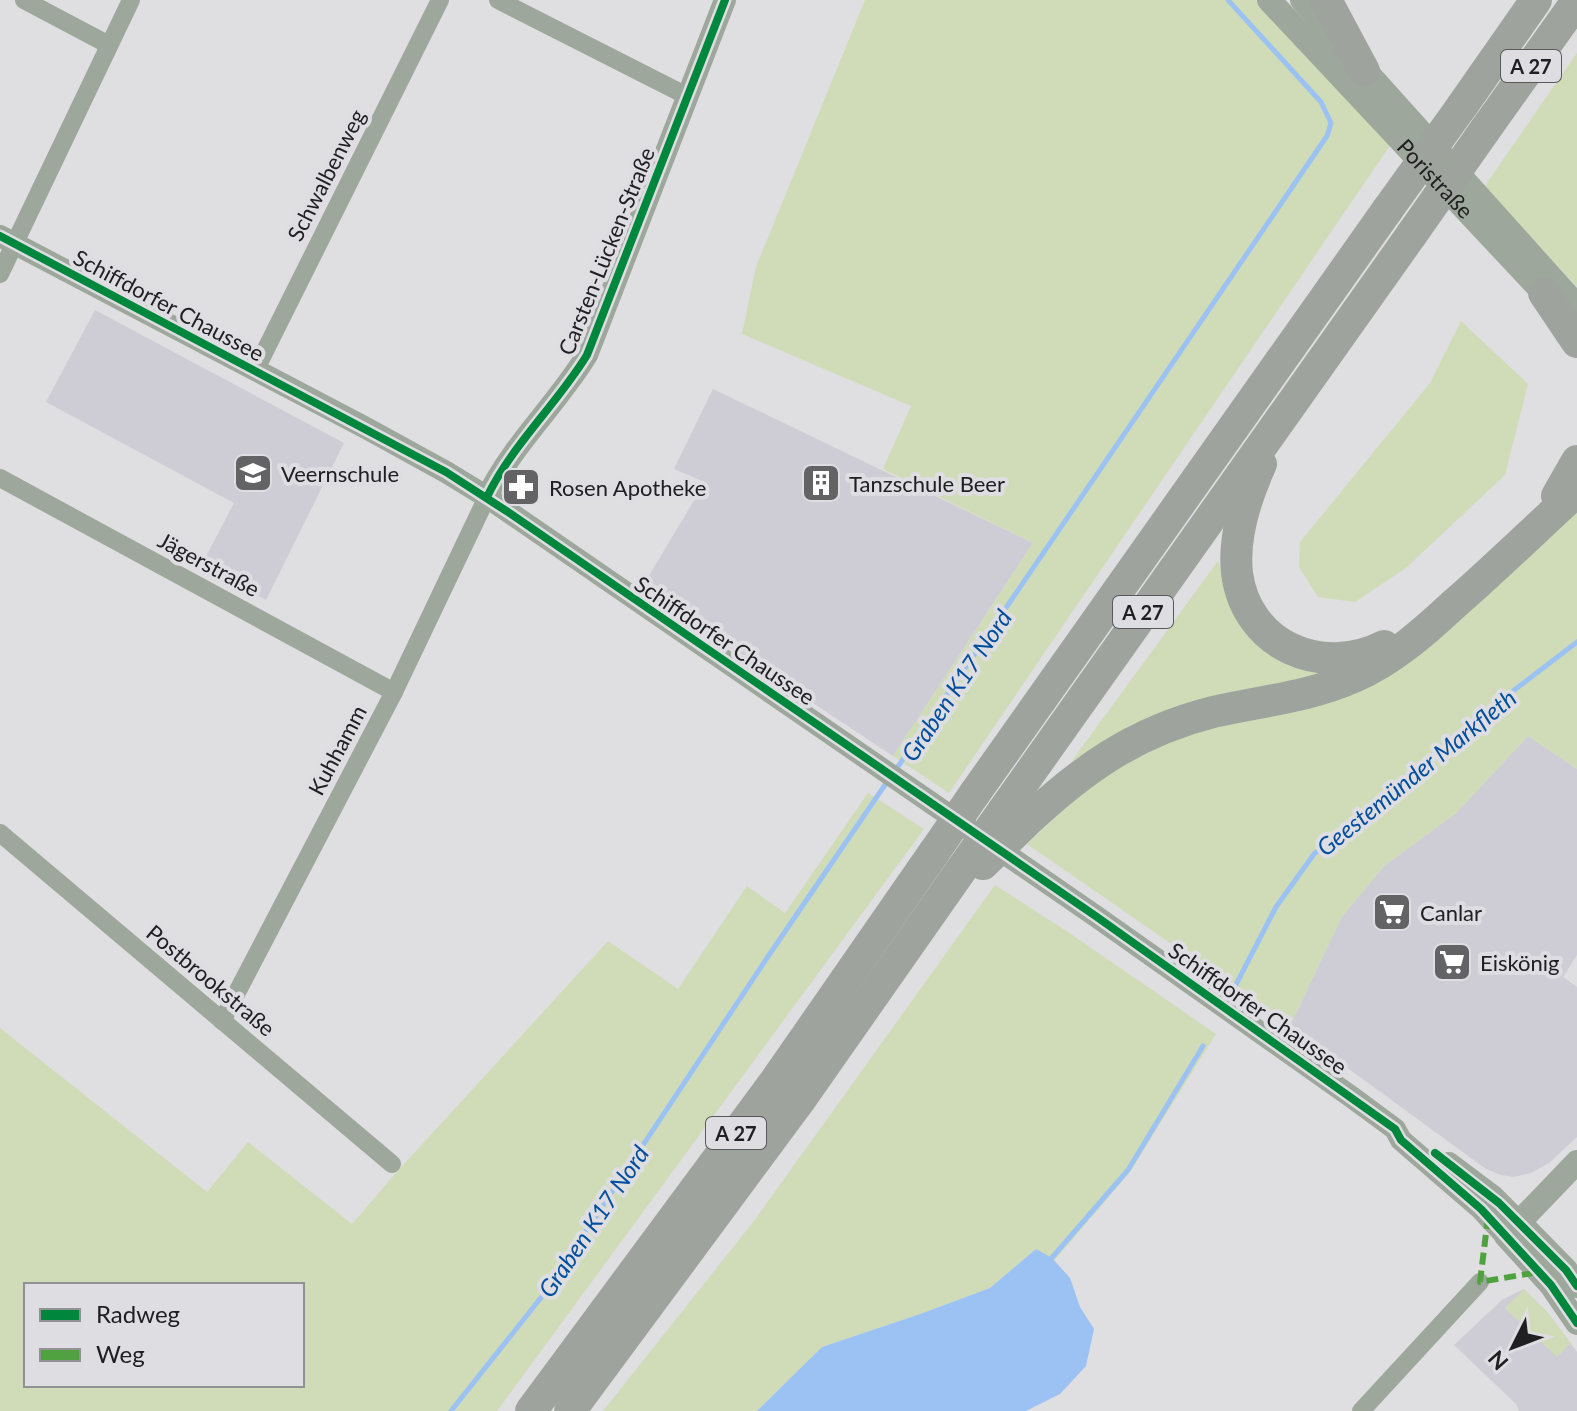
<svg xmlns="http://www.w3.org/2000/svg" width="1577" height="1411" font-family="Lato,sans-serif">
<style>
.built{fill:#cecdd5}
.green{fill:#d0dcb7;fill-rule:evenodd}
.water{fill:#9cc2f3}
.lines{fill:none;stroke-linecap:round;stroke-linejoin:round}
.stream{stroke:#9cc2f3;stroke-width:5}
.minor{stroke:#9ea79c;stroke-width:18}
.tertiary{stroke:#9ea79c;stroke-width:22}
.secondary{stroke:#9da79b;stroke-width:24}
.motorway{stroke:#9ea49d;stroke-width:32}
.motorway-bridge{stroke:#9ea49d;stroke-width:32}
.quiet{stroke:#50a241;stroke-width:6;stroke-dasharray:12 6;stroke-linecap:butt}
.cycleway-casing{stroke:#dedde2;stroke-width:13}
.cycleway{stroke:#00873e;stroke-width:8}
.labels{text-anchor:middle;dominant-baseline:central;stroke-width:8;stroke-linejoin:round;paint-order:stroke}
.shield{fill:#dedde2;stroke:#59595c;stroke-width:2}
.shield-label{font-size:20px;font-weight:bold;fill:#202022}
.street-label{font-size:22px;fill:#202022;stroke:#dedde2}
.poi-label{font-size:22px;fill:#202022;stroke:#dedde2;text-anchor:start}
.water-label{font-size:24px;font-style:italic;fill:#004e9d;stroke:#dedde2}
</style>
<rect width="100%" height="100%" fill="#dfdee1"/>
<g class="built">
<polygon points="95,310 344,443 266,600 201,566 234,503 46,402"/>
<polygon points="713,389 1033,543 893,756 641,589 705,482 674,469"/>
<polygon points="1528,736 1577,769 1577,955 1563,977 1577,987 1577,1137 1549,1163 1531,1173 1514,1177 1501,1175 1486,1169 1290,1026 1341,918 1384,866 1456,813"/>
<polygon points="1524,1289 1548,1313 1577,1352 1577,1411 1519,1411 1516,1404 1454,1345 1502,1300"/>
</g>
<g class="green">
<polygon points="865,0 1262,0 1391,144 949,793 893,756 1033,543 883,469 911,406 742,334 756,267"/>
<polygon points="1577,53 1577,287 1484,187"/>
<polygon points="1461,321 1528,384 1505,475 1406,568 1355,602 1318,597 1299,567 1300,542 1430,383"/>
<polygon points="1577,510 1577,769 1528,736 1456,813 1384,866 1341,918 1290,1026 1027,844 1093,782 1131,758 1176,740 1222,724 1329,702"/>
<polygon points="1218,561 1228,596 1328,673 1105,742 1071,762"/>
<path d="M868,793L924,829L497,1411H0V1028L207,1192L248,1142L352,1224L395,1174L608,941L678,989L747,886L785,913ZM26,1285H302V1385H26Z"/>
<polygon points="995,885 1068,932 1216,1034 1130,1172 1054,1261 1036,1249 990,1288 923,1313 822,1347 757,1411 603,1411 754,1221"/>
<polygon points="1524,1289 1548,1313 1571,1343 1557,1357 1505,1308"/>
</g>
<polygon class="water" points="1036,1249 1052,1258 1070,1278 1080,1307 1094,1329 1086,1366 1060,1394 1026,1411 757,1411 822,1347 923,1313 990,1288"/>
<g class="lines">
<g class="stream">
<polyline points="895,771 1327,136 1331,123 1321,102 1228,0"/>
<polyline points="1227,1002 1276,907 1314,854 1452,738 1577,642"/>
<polyline points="1049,1261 1128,1170 1203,1046"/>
<polyline points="451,1411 547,1290 767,958 889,779"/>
</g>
<g class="minor">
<polyline points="24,0 109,45"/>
<polyline points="498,0 687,96"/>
<polyline points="0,274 131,0"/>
<polyline points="255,371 440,0"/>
<polyline points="0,478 394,692"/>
<polyline points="0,833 392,1164"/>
<polyline points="222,1021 394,692 487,497"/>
<polyline points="1361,1411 1480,1282"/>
</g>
<g class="tertiary">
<polyline points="0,236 366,428 446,472 487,497 1097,917 1353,1098 1395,1129 1401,1140 1481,1209 1506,1236"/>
<path d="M487,497C512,445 557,404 587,355L725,0"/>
<polyline points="1449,1163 1493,1196 1520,1223"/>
</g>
<g class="secondary">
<path id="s1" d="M1269,0L1554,304"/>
<polyline points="1302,0 1577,306"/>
<polyline points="1577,1162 1506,1236 1551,1285 1577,1323"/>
<polyline points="1520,1223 1566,1270 1577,1286"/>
</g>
<g class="motorway">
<polyline points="1326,0 1364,71"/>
<polyline points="1462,106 1536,0"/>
<polyline points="1485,130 1577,1"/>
<polyline points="1544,293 1577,342"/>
<path d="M1261,464C1246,497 1233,537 1237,573C1246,645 1321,678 1384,646"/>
<polyline points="1557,496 1577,461"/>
<polyline points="975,793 1388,209"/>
<polyline points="1003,811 1412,234"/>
<path d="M1023,825C1081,770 1134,732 1213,712C1261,701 1309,697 1354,677C1391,661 1423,633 1452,606C1495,569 1535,529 1577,491"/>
<polyline points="531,1411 776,1080 935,851"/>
<polyline points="570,1411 800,1100 959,873"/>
</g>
<g class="motorway-bridge">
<polyline points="1388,209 1462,106"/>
<polyline points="1412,234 1485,130"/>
<polyline points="935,851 975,793"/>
<polyline points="983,864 1023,825"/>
<polyline points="959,873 1003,811"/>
</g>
<polyline class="quiet" points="1488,1217 1480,1282 1539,1272"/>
<defs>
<g id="cycleway">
<polyline points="0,236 446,472 511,514 1097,917 1395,1129 1401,1140 1481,1209 1551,1285 1577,1323"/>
<path d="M487,497C512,445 557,404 587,355L725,0"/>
<polyline points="1435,1153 1499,1203 1566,1270 1577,1286"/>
</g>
</defs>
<use href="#cycleway" class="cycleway-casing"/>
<use href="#cycleway" class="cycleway"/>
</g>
<defs>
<symbol id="school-square" viewBox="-11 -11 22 22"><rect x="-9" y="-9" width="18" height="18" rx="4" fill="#636265" stroke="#dedde2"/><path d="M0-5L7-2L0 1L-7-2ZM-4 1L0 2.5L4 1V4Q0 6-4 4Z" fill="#fff"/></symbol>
<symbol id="building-square" viewBox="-11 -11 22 22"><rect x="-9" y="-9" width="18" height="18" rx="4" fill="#636265" stroke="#dedde2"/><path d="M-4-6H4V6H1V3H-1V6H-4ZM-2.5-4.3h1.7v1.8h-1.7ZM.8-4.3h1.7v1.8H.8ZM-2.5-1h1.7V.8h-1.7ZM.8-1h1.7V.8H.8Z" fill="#fff"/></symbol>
<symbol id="pharmacy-square" viewBox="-11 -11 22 22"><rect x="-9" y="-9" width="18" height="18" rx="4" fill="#636265" stroke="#dedde2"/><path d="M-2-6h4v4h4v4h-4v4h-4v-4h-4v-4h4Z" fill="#fff"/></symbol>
<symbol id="supermarket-square" viewBox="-11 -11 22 22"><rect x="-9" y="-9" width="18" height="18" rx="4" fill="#636265" stroke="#dedde2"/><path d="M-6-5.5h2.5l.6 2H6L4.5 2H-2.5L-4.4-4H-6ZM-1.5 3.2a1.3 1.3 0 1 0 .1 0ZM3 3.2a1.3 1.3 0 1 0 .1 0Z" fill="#fff"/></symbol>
</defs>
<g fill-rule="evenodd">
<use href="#school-square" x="231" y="451" width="44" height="44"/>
<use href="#building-square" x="799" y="461" width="44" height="44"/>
<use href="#pharmacy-square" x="499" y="465" width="44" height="44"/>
<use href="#supermarket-square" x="1370" y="890" width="44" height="44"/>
<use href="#supermarket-square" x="1430" y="940" width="44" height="44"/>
</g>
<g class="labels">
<g class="shield">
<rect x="1501" y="50" width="60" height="32" rx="6"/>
<rect x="1113" y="596" width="60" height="32" rx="6"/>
<rect x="706" y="1117" width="60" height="32" rx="6"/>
</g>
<g class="shield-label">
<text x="1531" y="66">A 27</text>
<text x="1143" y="612">A 27</text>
<text x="736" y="1133">A 27</text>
</g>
<g class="street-label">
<text transform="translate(326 175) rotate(-63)">Schwalbenweg</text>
<text stroke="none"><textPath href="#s1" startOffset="244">Poristraße</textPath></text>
<text transform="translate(606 251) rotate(-68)">Carsten-Lücken-Straße</text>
<text transform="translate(169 305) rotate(28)">Schiffdorfer Chaussee</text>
<text transform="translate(209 564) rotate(28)">Jägerstraße</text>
<text transform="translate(725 640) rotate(34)">Schiffdorfer Chaussee</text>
<text transform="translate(337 750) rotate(-62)">Kuhhamm</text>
<text transform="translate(211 980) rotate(40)">Postbrookstraße</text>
<text transform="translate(1258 1008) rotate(35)">Schiffdorfer Chaussee</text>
</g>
<g class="poi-label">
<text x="281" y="473">Veernschule</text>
<text x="849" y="483">Tanzschule Beer</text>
<text x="549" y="487">Rosen Apotheke</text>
<text x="1420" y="912">Canlar</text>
<text x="1480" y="962">Eiskönig</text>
</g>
<g class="water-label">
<text transform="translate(956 685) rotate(-56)">Graben K17 Nord</text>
<text transform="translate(1416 772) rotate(-39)">Geestemünder Markfleth</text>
<text transform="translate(593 1221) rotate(-56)">Graben K17 Nord</text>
</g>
</g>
<rect x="24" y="1283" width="280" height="104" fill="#dedde2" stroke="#929195" stroke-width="2"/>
<rect x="40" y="1309" width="40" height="12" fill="#00873e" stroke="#929195" stroke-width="2"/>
<text x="96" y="1323" font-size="24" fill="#202022">Radweg</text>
<rect x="40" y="1349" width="40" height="12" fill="#50a241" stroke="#929195" stroke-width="2"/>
<text x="96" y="1363" font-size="24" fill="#202022">Weg</text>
<g transform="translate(1513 1347) rotate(228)" stroke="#dedde2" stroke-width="6" paint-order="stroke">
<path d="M0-6L14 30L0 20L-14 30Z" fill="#202022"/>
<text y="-12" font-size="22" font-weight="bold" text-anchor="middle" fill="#202022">N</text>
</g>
</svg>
